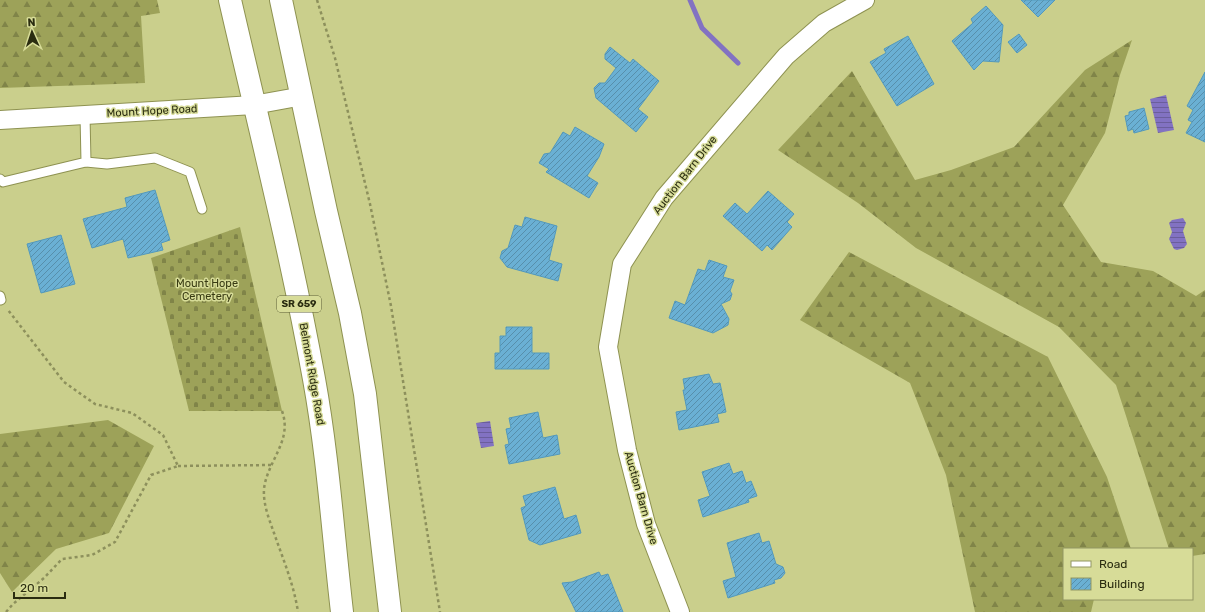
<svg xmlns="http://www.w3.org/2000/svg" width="1205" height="612" font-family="Rubik,sans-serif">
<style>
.forest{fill:url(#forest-firs)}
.cemetery{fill:url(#cemetery-stones)}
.water{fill:url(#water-rules)}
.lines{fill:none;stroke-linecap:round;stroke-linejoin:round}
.stream{stroke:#8272c2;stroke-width:5}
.building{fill:url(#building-hatch);stroke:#5399bc}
.service-casing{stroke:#8e9251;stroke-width:11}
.minor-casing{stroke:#8e9251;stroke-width:20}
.primary-casing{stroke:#8e9251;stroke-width:24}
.path{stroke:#8d905c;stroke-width:2.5;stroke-dasharray:3 3;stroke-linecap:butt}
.service{stroke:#fff;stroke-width:9}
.minor{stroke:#fff;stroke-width:18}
.primary{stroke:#fff;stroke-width:22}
.labels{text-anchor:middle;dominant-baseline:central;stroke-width:3;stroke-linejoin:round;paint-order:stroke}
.shield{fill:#d7dc98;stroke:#5e6139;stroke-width:1}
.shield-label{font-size:10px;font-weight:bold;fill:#2a2c10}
.street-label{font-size:11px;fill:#2a2c10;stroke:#d7dc98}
.park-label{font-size:11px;fill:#383a12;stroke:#d7dc98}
</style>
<defs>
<pattern id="forest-firs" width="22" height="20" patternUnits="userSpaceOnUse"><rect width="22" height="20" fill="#9da259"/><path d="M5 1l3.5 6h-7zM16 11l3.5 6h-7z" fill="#808448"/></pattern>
<pattern id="cemetery-stones" width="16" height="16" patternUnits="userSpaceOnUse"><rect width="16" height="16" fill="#9da259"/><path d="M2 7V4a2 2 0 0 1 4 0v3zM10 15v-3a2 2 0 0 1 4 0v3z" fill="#808448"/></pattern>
<pattern id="water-rules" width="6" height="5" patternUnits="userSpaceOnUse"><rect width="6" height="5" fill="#8272c2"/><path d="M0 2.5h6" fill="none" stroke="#6b5e9c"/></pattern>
<pattern id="building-hatch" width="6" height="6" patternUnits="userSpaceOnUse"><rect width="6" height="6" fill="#6ab0d4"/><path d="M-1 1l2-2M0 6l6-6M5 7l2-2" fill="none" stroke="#578fab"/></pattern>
</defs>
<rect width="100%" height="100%" fill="#cacf8c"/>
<g class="forest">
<polygon points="0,0 157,0 160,13 141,16 145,83 0,88"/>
<polygon points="1132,40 1120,75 1105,133 1063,205 1101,262 1153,271 1196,296 1205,290 1205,554 1192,556 1192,549 1169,549 1116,385 1059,327 916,248 858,203 778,150 852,71 915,180 951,170 1014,147 1085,70"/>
<polygon points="849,252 1048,357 1107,477 1131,549 1064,549 1064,599 1094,599 1091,612 975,612 946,475 910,383 800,320"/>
<polygon points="108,420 154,446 109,533 56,549 12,592 0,573 0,434"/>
</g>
<polygon class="cemetery" points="240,227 282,411 189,411 151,258"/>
<g class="water">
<polygon points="1166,95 1174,130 1158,133 1150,99"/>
<polygon points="1183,218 1186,223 1183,231 1187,244 1184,248 1177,250 1174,249 1169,239 1172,232 1169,223 1172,220"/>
<polygon points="490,421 494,446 481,448 476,423"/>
</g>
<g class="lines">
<polyline class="stream" points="690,0 702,28 738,63"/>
</g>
<g class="building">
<polygon points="1021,0 1055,0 1038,17"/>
<polygon points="986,6 1003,25 999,62 983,61 974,70 952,41 973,23 971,19"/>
<polygon points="1019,34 1027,45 1017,53 1008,42"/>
<polygon points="908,36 934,84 897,106 870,62 886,53 884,49"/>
<polygon points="610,47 630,63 633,59 659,81 638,109 648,117 636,132 596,98 594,88 599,83 605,83 616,68 605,59 605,54"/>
<polygon points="1205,72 1205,142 1186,133 1192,122 1188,120 1193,110 1187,106"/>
<polygon points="1144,108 1149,129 1134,133 1133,129 1128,131 1125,116 1129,115 1129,112"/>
<polygon points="575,127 604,144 599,157 587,176 598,183 589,198 546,172 549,169 539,163 544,154 550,153 563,132 570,136"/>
<polygon points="155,190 170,240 161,243 163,250 128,258 123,239 92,248 83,219 127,207 125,198"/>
<polygon points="768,191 794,214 787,222 792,227 772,250 767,245 762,251 723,216 735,203 747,214"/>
<polygon points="525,217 557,226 549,260 562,264 558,281 507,267 500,258 502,251 508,248 515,225 522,227"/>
<polygon points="61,235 75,284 41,293 27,244"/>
<polygon points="709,260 727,266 723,277 734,280 730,291 732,294 730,300 721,304 729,319 728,325 713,333 669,318 675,301 685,305 698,269 705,271"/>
<polygon points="506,327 532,327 532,353 549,353 549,369 495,369 495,353 500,353 500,336 506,336"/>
<polygon points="709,374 713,384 720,383 726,412 717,414 719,422 679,430 676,412 687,410 683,390 685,390 683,379"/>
<polygon points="538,412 543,438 557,435 560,454 509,464 505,445 509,444 506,429 511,428 509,418"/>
<polygon points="729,463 733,474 742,471 746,483 751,481 757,496 748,499 749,502 703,517 698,500 710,496 702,472"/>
<polygon points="555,487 564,519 576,515 581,533 540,545 529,540 521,508 526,506 523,496"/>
<polygon points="759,533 762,543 769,541 776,564 783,567 785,573 781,578 774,580 775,583 728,598 723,581 736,577 727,543"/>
<polygon points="599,572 601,576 608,574 623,612 576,612 562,583 572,582"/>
</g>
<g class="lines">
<defs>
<g id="service">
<polyline points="86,162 107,164 155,158 190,172 202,209"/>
<polyline points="0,179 3,182 86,162 85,115"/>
<polyline points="0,296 1,300"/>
</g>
<g id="minor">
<polyline points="0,120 254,105 303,96"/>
<polyline points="680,612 646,524 627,450 608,347 622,264 664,198 786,56 824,23 865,0"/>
</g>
<g id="primary">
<path d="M230,0C259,126 291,252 314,379C328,456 333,534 342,612"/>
<polyline points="281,0 326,211 350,313 365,394 390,612"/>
</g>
</defs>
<use href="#service" class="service-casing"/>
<use href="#minor" class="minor-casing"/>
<use href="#primary" class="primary-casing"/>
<g class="path">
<polyline points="317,0 335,58 370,204 391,306 440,612"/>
<path d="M282,411C293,441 267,461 264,489C263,504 269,519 274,533C283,559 294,585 298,612"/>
<polyline points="178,466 272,465"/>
<polyline points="6,612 13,604 44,578 62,559 92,555 115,542 151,475 178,466 163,435 132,413 95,404 64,382 8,310"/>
</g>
<use href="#service" class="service"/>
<use href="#minor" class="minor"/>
<use href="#primary" class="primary"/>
</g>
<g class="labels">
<rect class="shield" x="277" y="296" width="44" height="16" rx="3"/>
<g class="shield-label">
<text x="299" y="304">SR 659</text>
</g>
<g class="street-label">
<text transform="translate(152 111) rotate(-3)">Mount Hope Road</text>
<text transform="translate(685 175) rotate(-52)">Auction Barn Drive</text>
<text transform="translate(312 374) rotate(80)">Belmont Ridge Road</text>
<text transform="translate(641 498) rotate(74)">Auction Barn Drive</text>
</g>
<g class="park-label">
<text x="207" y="283">Mount Hope<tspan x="207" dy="13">Cemetery</tspan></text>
</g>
</g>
<rect x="1063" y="548" width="130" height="52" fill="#d7dc98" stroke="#929662"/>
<rect x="1071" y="561" width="20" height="6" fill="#ffffff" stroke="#929662"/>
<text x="1099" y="568" font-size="12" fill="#2a2c10">Road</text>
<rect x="1071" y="578" width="20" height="12" fill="url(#building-hatch)" stroke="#929662"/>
<text x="1099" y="588" font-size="12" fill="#2a2c10">Building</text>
<g transform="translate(32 32) rotate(357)" stroke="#d7dc98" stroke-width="3" paint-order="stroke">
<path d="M0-3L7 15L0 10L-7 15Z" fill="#2a2c10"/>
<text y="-6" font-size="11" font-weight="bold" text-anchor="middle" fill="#2a2c10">N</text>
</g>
<path d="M14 592v6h51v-6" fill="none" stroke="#2a2c10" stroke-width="2"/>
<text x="20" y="592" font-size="12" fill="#2a2c10" stroke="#d7dc98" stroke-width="3" paint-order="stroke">20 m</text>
</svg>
